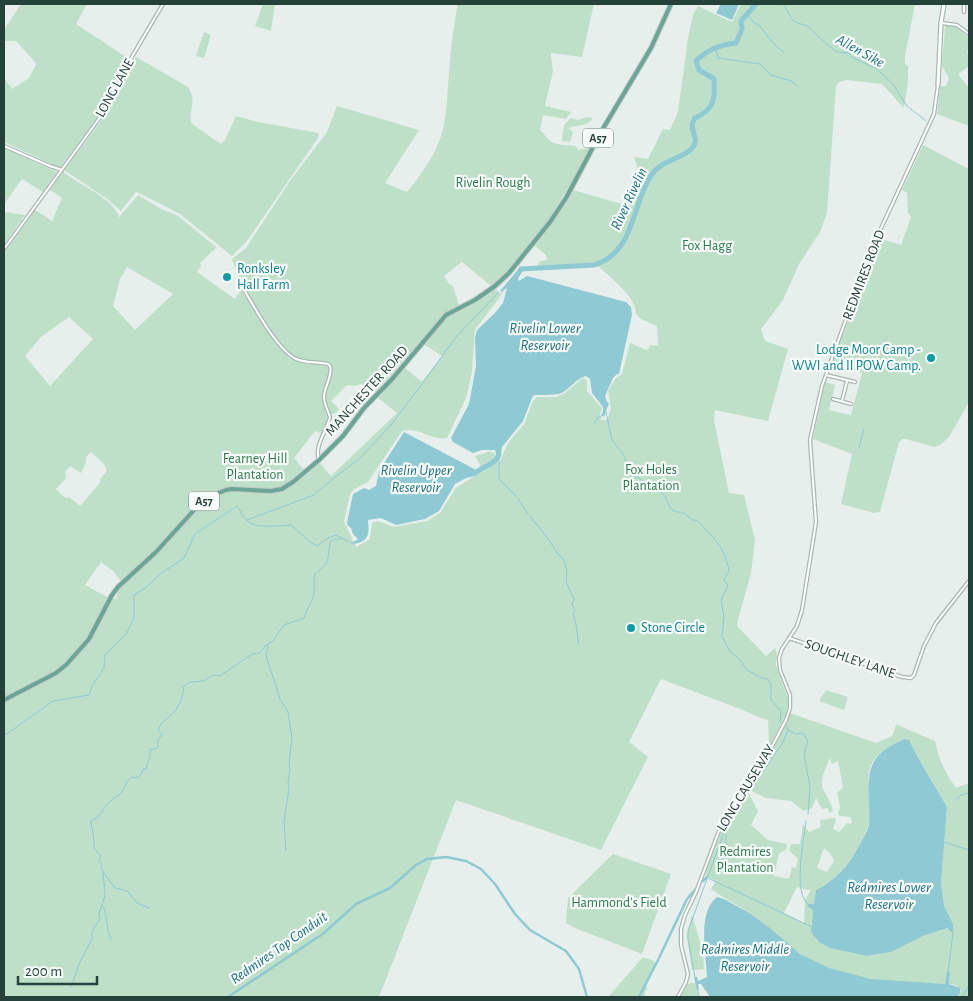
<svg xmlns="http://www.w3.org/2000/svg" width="973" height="1001" font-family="'Alegreya Sans',sans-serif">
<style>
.green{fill:#bfe0c8;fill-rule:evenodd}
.water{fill:#8ec9d4}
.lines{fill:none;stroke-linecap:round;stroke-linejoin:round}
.stream{stroke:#8ec9d4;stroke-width:1}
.canal{stroke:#8ec9d4;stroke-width:2.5}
.river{stroke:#8ec9d4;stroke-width:5}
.street-casing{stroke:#a8b8b2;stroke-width:4.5}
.secondary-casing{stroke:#a4bbb3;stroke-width:5.5}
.primary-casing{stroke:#c2cac8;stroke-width:6}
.street{stroke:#fff;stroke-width:2}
.secondary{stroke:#fff;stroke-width:3}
.primary{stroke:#6aa596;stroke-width:4}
.culture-dot{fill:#0f9aa8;stroke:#f7fbf9;stroke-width:2}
.labels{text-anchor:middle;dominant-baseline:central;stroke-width:4.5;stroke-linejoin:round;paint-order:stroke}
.shield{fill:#f7fbf9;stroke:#637a73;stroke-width:1}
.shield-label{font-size:12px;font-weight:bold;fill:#24423a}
.street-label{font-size:14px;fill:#24423a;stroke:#f7fbf9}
.park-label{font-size:14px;fill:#2d7a4b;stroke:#f7fbf9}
.culture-label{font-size:14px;fill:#0d838f;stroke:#f7fbf9;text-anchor:start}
.water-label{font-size:15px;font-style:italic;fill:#1c6f80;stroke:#f7fbf9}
</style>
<rect width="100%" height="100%" fill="#e6efeb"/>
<g class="green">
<polygon points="21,4 87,4 76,24 126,57 99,115 60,168 4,142 4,78 12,89 29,78 36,65 35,62 16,41 4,41 4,30"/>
<polygon points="263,4 275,4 271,31 255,26"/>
<path d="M458,4H594L582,57L551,53V57L553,71L545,106L571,112L566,119L543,115L540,131C545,133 545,137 549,140C556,146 568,145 576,146L578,150L590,148C563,198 535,249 491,286L462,262L444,276L450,285L453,286L459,305L445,313L375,393L361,384L354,386L347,385L331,401L339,409L336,413L328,415L327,422L321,433L315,431L294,458L308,474L319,462L331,476L397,413L378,398L405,368L422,382L442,356L425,345L447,317L475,304L495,288L500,294L505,290L475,330L472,372L466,398L447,438C431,441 418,426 402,431L368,482L354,489L350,494L344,521L356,547L370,539L372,523L378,521L394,527L427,521L440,513L456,488L483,470L475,456L491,451L495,454L497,462L500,461L508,443L524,424L533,401L537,397H556L565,393L583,378L587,380V391L602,408L600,414L601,420H607L611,408L608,391L615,379L622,374L630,343L647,350L651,345L658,346L657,326L641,319L636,314C637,298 610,277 598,266L594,263L537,266L540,261L547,260L546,255L534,245L568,201L573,190L625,205L639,172L634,157L648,159L663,129L670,130L678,112L688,38L693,15L698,6L732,22L741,4H915L905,56V64L908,66V82L904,108L882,84L846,80L839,82L836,86L827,213L820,232L799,264L783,300L761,329L765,341L788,349L768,421L715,410L714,420L729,493L744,495L755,540L751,573L738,620L737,626L766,656L775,648L777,653L776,665L789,701L786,714L765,756L769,742L768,720L758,717L743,710L661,679L629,742L648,757L601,850L456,800L379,997H4V703L50,678L48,674L4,697V253L35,210L52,221L62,198L50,190L63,172C81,186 111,196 120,218L121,215L138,195L161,209L177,215L216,247L215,249L200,263L201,267L197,272L235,299L241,290L276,342L289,358L308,364H317L319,361C310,361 300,361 293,355C270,339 242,285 232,259L246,248L290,181L327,132L337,106L419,130L385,183L407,192C421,175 436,154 442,133C446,119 447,102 448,87C450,59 452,31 458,4ZM127,267L173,294L135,330L113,306L120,279ZM69,317L93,339L50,386L25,356L41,337ZM91,452L104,464L107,470L100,480V483L80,506L69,497L65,498L56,489L66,478L65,472L70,466L81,473L86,462V457ZM101,562L113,571L121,581L116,599L107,597L85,585Z"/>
<polygon points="945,25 957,27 968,37 969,48 967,51 969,55 969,66 958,74 969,88 969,126 937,114 940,87 946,86 949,78 942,66"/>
<polygon points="204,32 211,35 204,58 196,56"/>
<path d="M136,57L188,87C198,102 187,113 192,124L221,144L225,140L236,116L258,122L319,133L318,138L247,241L232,256L180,214L141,194L136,192L121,211L106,198L64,170L105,116Z"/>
<path d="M588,117L593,118C586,127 577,125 568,128L573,132L570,142L562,141L564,125L571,118L578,120Z"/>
<polygon points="923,145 969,169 969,402 949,437 940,445 934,447 906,439 902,439 899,442 880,512 874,513 841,504 852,454 813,439 825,382 835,385 829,410 851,415 862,373 846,368 845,366 831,364 857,300 879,238 901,245 911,217 908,213 907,193 902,190"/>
<polygon points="4,148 57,172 43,192 22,179 4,204"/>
<polygon points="4,212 25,215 4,245"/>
<polygon points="826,690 848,697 844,710 819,701"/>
<path d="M790,713L876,743L892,736L896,725H898L935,741C939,760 945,773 956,788L969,783V997H958L961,991L956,985L949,984L950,972H947L945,984C897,982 843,982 801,954C783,943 768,926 750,913C737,905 724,898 711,889L716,881L705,875L724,824L745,793L748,792L758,811L751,825L768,840L787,844L786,850L779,853L774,876L789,879L792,867L796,868L798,859L789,850L791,844H800L803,824L809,832L821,827L820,820L834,818L836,819L833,829L839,832L847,823L850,824L852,822L850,817L839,816L838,813L840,807L837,793L843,787L838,761L832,764L830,758C827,766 819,779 823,789C827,797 831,802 833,811L829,813L828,808L822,809L816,798L812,808L804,811L791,801L766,798L749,790V787L765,763ZM905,739L909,741L917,756L947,807L941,884L944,906L952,924L953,932L949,928C941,930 933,932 926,934C906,942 889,955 867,956C855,953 821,948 815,937C809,929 812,919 813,910L808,904H814L816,890C838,878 851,862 862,840C865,834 868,828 869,822C874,778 852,762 905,739ZM824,848L830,853L834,861L827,872L817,868ZM797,887L807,890L811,889L805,900L804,923L784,913Z"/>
<polygon points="613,854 671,874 642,954 575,928 566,923 568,898"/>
<polygon points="692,914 703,953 704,969 692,970 687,936"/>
<polygon points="643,957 654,961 655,964 646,983 647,989 645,992 645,997 608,997"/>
<polygon points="691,983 696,983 699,997 680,997 687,984"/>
</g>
<g class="water">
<polygon points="721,4 739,4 732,20 716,13"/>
<path d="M517,271L520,272L518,279L519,281L527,276L626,302L631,307L632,315L619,374H617L613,378L605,396L607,402L609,403L604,417L601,415L603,412V407L592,393L590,379L586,376C576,378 570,390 559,394C555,395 539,395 534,395L532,398L523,421L502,447L500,458H497L495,450H482L473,453L453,442L451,438L468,406L470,399L476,366L475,338L477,330L494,314L503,303L507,288L501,292L500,291Z"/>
<path d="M404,432L478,471V475L466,478L455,484L439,511L425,519L396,525L381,518L368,520C369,533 370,542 353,544V542L358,539L353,534L351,528L348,526L347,523L353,494L364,488L369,490L376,486L379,471Z"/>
<path d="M905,739L909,740L917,756L947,807L941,884L944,906L953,924V932H951L948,928L925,935L891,952L867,956L830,948L819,942L811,932L813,910L807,906L808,904H814L816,890C836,880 849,865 860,844C863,838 868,831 869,824C870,816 869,808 869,801C867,765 872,753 905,739Z"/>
<path d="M717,897L724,899L751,914L771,929L800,954L829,968L871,979L945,984L947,971L950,972L949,984L960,988V993L958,997H710L701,984H698L699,990H697L694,977H697L698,981L707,977C706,954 697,912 717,897Z"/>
</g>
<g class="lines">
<g class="stream">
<path d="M783,4C793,19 788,21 808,26C811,30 832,50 836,51C840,53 845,53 849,53L852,57L877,69L893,84L907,106L926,121"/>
<polyline points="747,14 754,23 760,26 773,43 783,52"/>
<polyline points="715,47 718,58 760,64 771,75 792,81 798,87"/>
<path d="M606,412L612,440L623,454L628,466L634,468C636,483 653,483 662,493C667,498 668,505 672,510C676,513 679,511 683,513C686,514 690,518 692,520H697C713,538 725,546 729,571L724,579L728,586L721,600L724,617L722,637L729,650L741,661L747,670L762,678L768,679L771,685V700L781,711L780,722"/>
<polyline points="595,423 598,417 601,417"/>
<polyline points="859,448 864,429"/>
<polyline points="499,457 499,479 516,496"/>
<polyline points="630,484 636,477"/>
<polyline points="636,489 641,482"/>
<polyline points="518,499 528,514"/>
<path d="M530,516L549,540L557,553L564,560L567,572L566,582L574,599L572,604L575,611L573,614C576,621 578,636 578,644"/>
<polyline points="247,520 314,495 334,478 359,459 391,425 419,388 456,337 499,292"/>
<polyline points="268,645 266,655 280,699 288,712 292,738 289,763 290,770 288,782 289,789 284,821 286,850"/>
<polyline points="787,727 788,730 796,734 803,733 808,741 804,754 810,787 808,814"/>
<path d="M4,736L53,701L89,695L92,686L104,668L105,655L127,633L134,618V595L147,587L160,574L184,558L195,534L237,506C240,510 242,516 246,520C254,529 279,526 291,525L310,542L317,546L328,538L336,535L353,544"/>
<polyline points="957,799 961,795 969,793"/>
<path d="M806,821C804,840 792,894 809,905"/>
<polyline points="944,842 969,850"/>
<polyline points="723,866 726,858 726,830"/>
<polyline points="103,872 115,888 127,891 137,903 149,908"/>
<polyline points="708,878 812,927"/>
<path d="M103,906C108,917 106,929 111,939"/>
<polyline points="948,973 953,932"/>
<polyline points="695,977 688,939 688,931 726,827 783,742 788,730"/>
<path d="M71,987L80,962L92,939V931L100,919L99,913L105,896L103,871L101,868L102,864L99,860L101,856L94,848C95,843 92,828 91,821L98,817L108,803L121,793L129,779L132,777L136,778L141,775L143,769H146L150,757V750L158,748V740L162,735L158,730C163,719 167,720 174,712C180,706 183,694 184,686L190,682L204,681L213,675L220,676L252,654L260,653L265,646L273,641L284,625L304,618C306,610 312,603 314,595C315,588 313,581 315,574C331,561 327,561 330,542L335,539H341"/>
<polyline points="698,991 699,997"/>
<polyline points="962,997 969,985"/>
</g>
<g class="canal">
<polyline points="703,881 707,877"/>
<polyline points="659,958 687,899 695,890"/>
<polyline points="228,997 324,933 356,904 390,888 416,865 427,859 446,857 466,861 481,869 495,884 515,914 530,930 566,951 579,969 587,997"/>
<polyline points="639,997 658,960"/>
</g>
<g class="river">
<path d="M516,277L521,269L594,265C636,252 631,204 652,174C663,159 684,159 693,147C699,139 692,133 692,125C692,124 695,118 695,118C715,109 715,99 714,79L699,70L696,61C708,49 720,45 736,43L742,29L741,21L756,4"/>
<path d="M478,471C486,465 496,464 499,454"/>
</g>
<defs>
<g id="street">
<polyline points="964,4 964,12"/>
<polyline points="941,23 957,25 969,34"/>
<polyline points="4,146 50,166 62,170"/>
<polyline points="4,249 101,116 133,55 163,4"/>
<path d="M242,286C253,305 277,350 296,359C306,363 317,362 328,364L330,366C333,376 324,387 324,397C324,404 328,411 330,417C327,431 314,445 319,460"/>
<polyline points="826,375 855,382"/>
<polyline points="833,399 851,404"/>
<polyline points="842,401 847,381"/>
<polyline points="789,638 902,677 911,678 914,675 924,646 936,623 969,581"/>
<polyline points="678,997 686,982 688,974 681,945 681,929 685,915 696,892 722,823 767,756 786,720 790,708 790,695 780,670 779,658 782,649 797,626 802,610 816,522 810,440 822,386 871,250 934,114 938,85"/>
</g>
<polyline id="secondary" points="938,85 941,23 944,4"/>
<polyline id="primary" points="4,700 56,673 67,664 89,639 112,595 118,587 156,552 196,508 211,496 226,490 232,489 271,491 282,489 293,482 319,460 343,436 364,408 393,378 446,315 475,300 495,286 509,273 550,222 566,198 601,132 651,48 671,4"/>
</defs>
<use href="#street" class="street-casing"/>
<use href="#secondary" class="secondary-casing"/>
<use href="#primary" class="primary-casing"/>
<use href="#street" class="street"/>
<use href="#secondary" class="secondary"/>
<use href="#primary" class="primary"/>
</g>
<g class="culture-dot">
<circle cx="227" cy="277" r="5"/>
<circle cx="931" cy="358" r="5"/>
<circle cx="631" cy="628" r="5"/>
</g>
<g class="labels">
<g class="shield">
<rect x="583" y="128.5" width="30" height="19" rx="4"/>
<rect x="189" y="491.5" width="30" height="19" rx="4"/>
</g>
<g class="shield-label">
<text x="598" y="138">A57</text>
<text x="204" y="501">A57</text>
</g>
<g class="street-label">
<text transform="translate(115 88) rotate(-61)">LONG LANE</text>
<text transform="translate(864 275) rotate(-69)">REDMIRES ROAD</text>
<text transform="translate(367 391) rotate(-48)">MANCHESTER ROAD</text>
<text transform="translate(850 659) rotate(19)">SOUGHLEY LANE</text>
<text transform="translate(746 788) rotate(-59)">LONG CAUSEWAY</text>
</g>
<g class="park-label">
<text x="493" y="183">Rivelin Rough</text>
<text x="707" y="246">Fox Hagg</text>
<text x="255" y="459">Fearney Hill<tspan x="255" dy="16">Plantation</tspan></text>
<text x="651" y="470">Fox Holes<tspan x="651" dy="16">Plantation</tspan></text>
<text x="745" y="852">Redmires<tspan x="745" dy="16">Plantation</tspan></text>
<text x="619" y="903">Hammond's Field</text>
</g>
<g class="culture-label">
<text x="237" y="269">Ronksley<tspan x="237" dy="16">Hall Farm</tspan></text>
<text x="921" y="350" text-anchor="end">Lodge Moor Camp -<tspan x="921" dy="16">WWI and II POW Camp.</tspan></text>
<text x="641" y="628">Stone Circle</text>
</g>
<g class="water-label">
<text transform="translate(860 51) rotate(29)">Allen Sike</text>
<text transform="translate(629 199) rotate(-65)">River Rivelin</text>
<text x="545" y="328">Rivelin Lower<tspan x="545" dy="17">Reservoir</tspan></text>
<text x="416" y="470">Rivelin Upper<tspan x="416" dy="17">Reservoir</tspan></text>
<text x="889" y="887">Redmires Lower<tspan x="889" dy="17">Reservoir</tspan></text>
<text transform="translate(279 948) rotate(-35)">Redmires Top Conduit</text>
<text x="745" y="949">Redmires Middle<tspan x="745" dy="17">Reservoir</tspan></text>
</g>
</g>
<rect width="973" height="1001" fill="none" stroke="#24423a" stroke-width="10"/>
<path d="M18 976v8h79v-8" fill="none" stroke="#24423a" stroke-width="2.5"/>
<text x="25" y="976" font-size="15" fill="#24423a" stroke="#f7fbf9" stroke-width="4" paint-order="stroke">200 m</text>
</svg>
